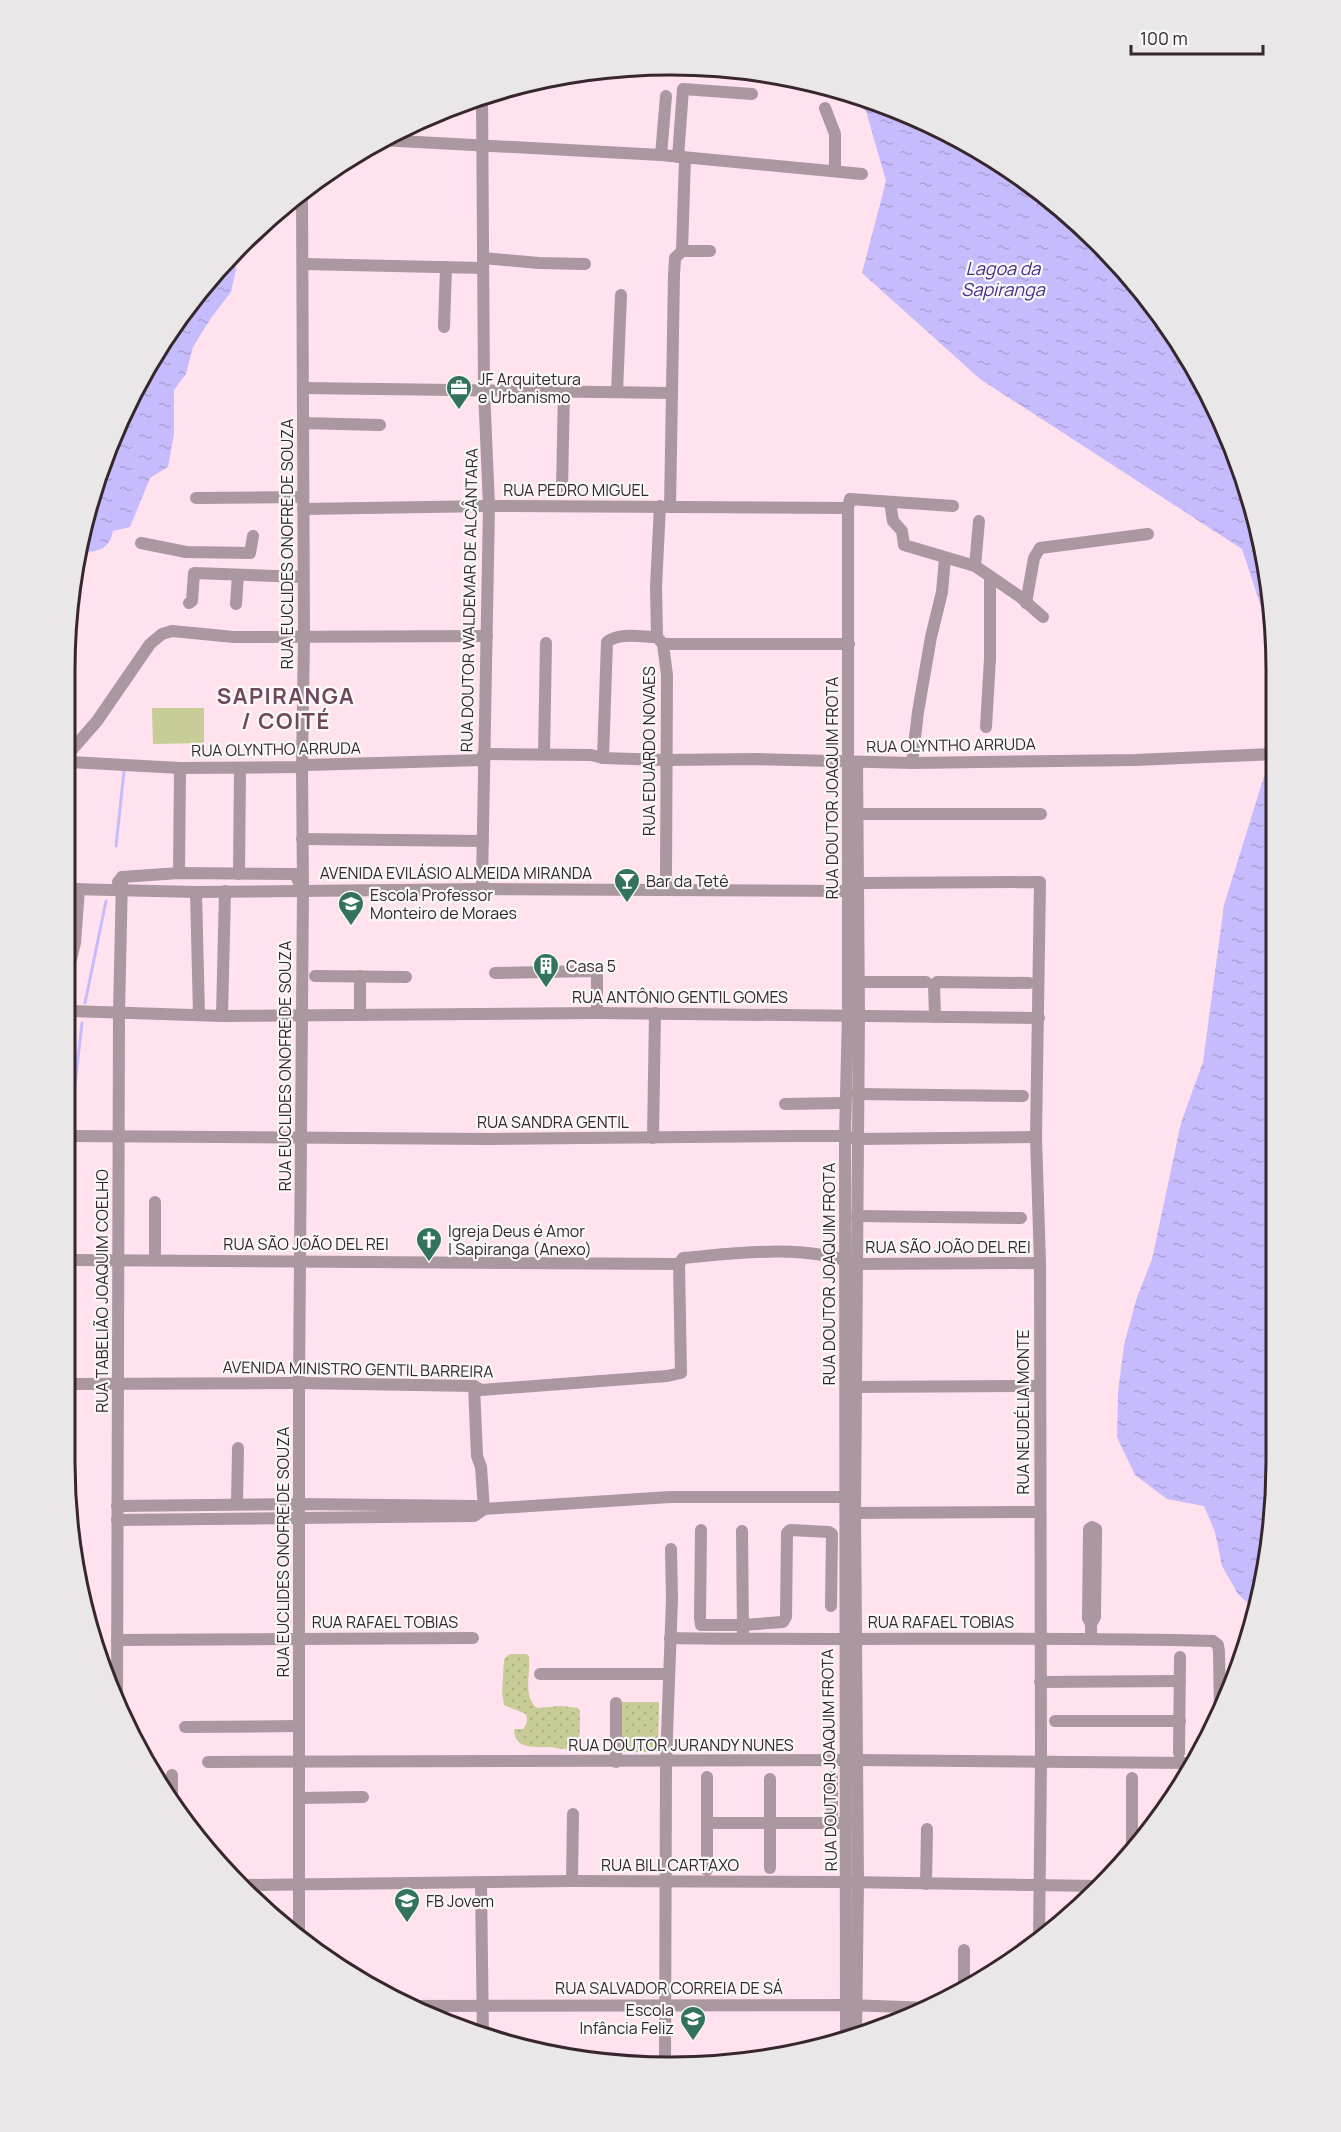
<svg xmlns="http://www.w3.org/2000/svg" width="1341" height="2132" font-family="Manrope,sans-serif">
<style>
.grass{fill:url(#grass-dots)}
.pitch{fill:#c8cd98}
.water{fill:url(#water-ripples)}
.lines{fill:none;stroke-linecap:round;stroke-linejoin:round}
.stream{stroke:#c6bcfd;stroke-width:3}
.minor{stroke:#ab979f;stroke-width:12}
.labels{text-anchor:middle;dominant-baseline:central;stroke-width:4.5;stroke-linejoin:round;paint-order:stroke}
.poi-label{font-size:16px;fill:#37262d;stroke:#f8f8f8;text-anchor:start}
.street-label{font-size:16px;fill:#37262d;stroke:#f8f8f8}
.water-label{font-size:18px;font-style:italic;fill:#482e88;stroke:#f8f8f8}
.district-label{font-size:22px;font-weight:bold;letter-spacing:1.5px;fill:#6e4758;stroke:#f8f8f8}
.rim{fill:none;stroke:#37262d;stroke-width:3}
</style>
<defs>
<pattern id="grass-dots" width="8" height="8" patternUnits="userSpaceOnUse" patternTransform="scale(1.5)"><rect width="8" height="8" fill="#c8cd98"/><path d="M2 2h.1M6 6h.1" fill="none" stroke="#acb083" stroke-width="1.8" stroke-linecap="round"/></pattern>
<pattern id="water-ripples" width="26" height="14" patternUnits="userSpaceOnUse" patternTransform="scale(1.5)"><rect width="26" height="14" fill="#c6bcfd"/><path d="M2 4q2-2 4 0t4 0M15 11q2-2 4 0t4 0" fill="none" stroke="#aba1d9"/></pattern>
</defs>
<rect width="100%" height="100%" fill="#ffe2ee"/>
<g class="grass">
<path d="M510,1654H526L529,1656C531,1674 522,1695 537,1708L561,1706L578,1708L580,1711C579,1721 582,1736 576,1744C570,1752 559,1748 550,1747C536,1747 514,1750 514,1729H523C527,1725 528,1720 526,1714L504,1705L502,1693L504,1659Z"/>
<polygon points="622,1702 659,1702 658,1752 621,1752"/>
</g>
<polygon class="pitch" points="152,708 204,708 204,743 153,744"/>
<g class="water">
<polygon points="844,91 938,127 1039,190 1126,271 1195,368 1244,476 1275,631 1275,649 1242,549 980,379 862,273 886,181 866,111"/>
<path d="M235,254L236,270L231,292L211,318L193,347L186,374L174,390V434L168,467L150,478L130,527L113,531C109,550 98,552 80,552L111,439L190,302Z"/>
<polygon points="1275,768 1271,1540 1253,1608 1238,1594 1222,1566 1215,1532 1204,1506 1167,1499 1135,1475 1117,1437 1118,1392 1124,1345 1136,1300 1152,1259 1181,1123 1203,1062 1224,905 1266,770"/>
</g>
<g class="lines">
<g class="stream">
<polyline points="116,846 124,771"/>
<polyline points="85,1003 106,901"/>
<polyline points="70,1128 82,1023"/>
</g>
<g class="minor">
<polyline points="482,95 484,390 489,506 482,882 485,889"/>
<polyline points="825,108 835,134 835,171"/>
<polyline points="380,140 661,155 862,174"/>
<polyline points="661,155 666,96"/>
<polyline points="678,157 683,89 752,94"/>
<polyline points="682,251 710,251"/>
<polyline points="483,258 539,263 585,264"/>
<polyline points="304,264 483,268"/>
<polyline points="444,327 446,267"/>
<polyline points="303,388 672,393"/>
<polyline points="617,392 621,295"/>
<polyline points="303,423 380,425"/>
<polyline points="562,488 564,392"/>
<polyline points="196,498 303,497"/>
<polyline points="890,502 893,521 902,531 904,545 975,566 1019,596 1043,617"/>
<polyline points="660,506 656,587 657,637 663,644 667,675 666,877 669,890"/>
<polyline points="670,507 674,275 675,258 682,251 685,158"/>
<polyline points="303,509 489,506 848,508"/>
<polyline points="141,543 186,552 250,553 253,536"/>
<polyline points="975,566 979,521"/>
<polyline points="189,603 192,601 194,573 303,577"/>
<polyline points="1026,603 1034,558 1040,548 1148,534"/>
<polyline points="236,604 238,575"/>
<polyline points="663,644 849,644"/>
<polyline points="986,727 990,658 990,576"/>
<polyline points="70,752 97,721 150,644 162,634 172,631 234,637 487,636"/>
<polyline points="483,754 591,755 603,758 665,760 757,759 912,763 1135,760 1275,754"/>
<polyline points="544,754 546,643"/>
<path d="M603,758L607,642C619,632 642,637 657,637"/>
<polyline points="70,762 180,768 302,767 306,765 483,760"/>
<polyline points="912,763 918,712 931,637 942,592 945,558"/>
<polyline points="851,814 1041,814"/>
<polyline points="302,839 483,841"/>
<polyline points="179,873 180,768"/>
<polyline points="239,874 240,768"/>
<polyline points="118,882 122,877 179,873 295,874 302,889"/>
<polyline points="70,889 196,892 485,889 847,891 857,888 862,883 1040,882 1036,1137 1040,1263 1041,1761 1039,1943"/>
<polyline points="196,892 199,1015"/>
<polyline points="495,973 593,971 597,974 597,1013"/>
<polyline points="315,976 406,977"/>
<polyline points="858,982 926,982"/>
<polyline points="70,1011 222,1016 597,1013 1039,1018"/>
<polyline points="360,1014 360,976"/>
<polyline points="222,1016 225,891"/>
<polyline points="935,1017 934,985 937,982 1029,983"/>
<polyline points="70,1018 70,963 75,943 79,889"/>
<polyline points="857,1094 1023,1096"/>
<polyline points="785,1104 845,1103"/>
<polyline points="70,1136 489,1139 800,1136 845,1136 857,1139 1036,1137"/>
<polyline points="653,1138 655,1013"/>
<polyline points="857,1216 1021,1218"/>
<path d="M70,1260L679,1264L683,1258C739,1253 803,1244 857,1264L1040,1263"/>
<polyline points="155,1260 155,1202"/>
<polyline points="70,1384 299,1383 474,1386 481,1390 667,1376 681,1373 679,1264"/>
<polyline points="474,1386 477,1456 481,1467 484,1509"/>
<polyline points="850,1387 1039,1386"/>
<polyline points="237,1504 238,1448"/>
<polyline points="117,1506 299,1504 475,1506 484,1509 670,1497 853,1497"/>
<polyline points="847,1513 1040,1512"/>
<polyline points="117,1520 474,1516 484,1509"/>
<polyline points="701,1530 700,1618 701,1625 743,1625 783,1622 786,1617 787,1533 790,1530 829,1532 832,1534 831,1606"/>
<polyline points="742,1531 743,1632"/>
<path d="M670,1638C851,1641 1032,1636 1213,1641L1218,1645L1219,1652L1220,1711"/>
<polyline points="1091,1638 1091,1624 1095,1617 1096,1536 1096,1529 1092,1527 1089,1529 1088,1618 1091,1624"/>
<polyline points="117,1640 473,1638"/>
<polyline points="540,1674 669,1674"/>
<polyline points="1040,1682 1180,1681"/>
<polyline points="117,1705 119,1013 122,877"/>
<polyline points="1055,1721 1180,1721"/>
<polyline points="185,1727 299,1726"/>
<polyline points="1179,1753 1180,1657"/>
<polyline points="208,1762 857,1760 1190,1763"/>
<polyline points="616,1762 616,1703"/>
<polyline points="707,1777 707,1870"/>
<polyline points="770,1779 770,1868"/>
<polyline points="300,1798 363,1797"/>
<polyline points="172,1802 172,1775"/>
<polyline points="182,1818 187,1822 189,1829"/>
<polyline points="832,1822 832,1777"/>
<polyline points="707,1823 853,1823"/>
<polyline points="1132,1850 1132,1778"/>
<polyline points="572,1881 573,1814"/>
<polyline points="481,1884 483,2037"/>
<polyline points="926,1884 927,1829"/>
<polyline points="244,1885 572,1881 847,1882 1096,1886"/>
<polyline points="299,1940 299,1383 303,890 302,767 304,637 302,193"/>
<polyline points="964,1950 964,1989"/>
<polyline points="406,2006 847,2005 932,2008"/>
<polyline points="856,2038 858,1882 855,1513 859,1015 857,762"/>
<polyline points="846,2040 845,1136 848,1015 848,508 850,499 953,506"/>
<polyline points="665,2067 666,1762 672,1599 671,1549"/>
</g>
</g>
<defs>
<symbol id="office-pin" viewBox="-11 -11 22 30"><path d="M0 17L-7.5 6A9.5 9.5 0 1 1 7.5 6Z" fill="#33725f" stroke="#f8f8f8"/><path d="M-6-3h4V-5.5h4V-3h4V5H-6ZM-1-4.5V-3h2v-1.5ZM-6 0V1H6V0Z" fill="#fff"/></symbol>
<symbol id="bar-pin" viewBox="-11 -11 22 30"><path d="M0 17L-7.5 6A9.5 9.5 0 1 1 7.5 6Z" fill="#33725f" stroke="#f8f8f8"/><path d="M-6-5H6L.8 .8V4.5H3.5V6h-7V4.5H-.8V.8Z" fill="#fff"/></symbol>
<symbol id="school-pin" viewBox="-11 -11 22 30"><path d="M0 17L-7.5 6A9.5 9.5 0 1 1 7.5 6Z" fill="#33725f" stroke="#f8f8f8"/><path d="M0-5L7-2L0 1L-7-2ZM-4 1L0 2.5L4 1V4Q0 6-4 4Z" fill="#fff"/></symbol>
<symbol id="building-pin" viewBox="-11 -11 22 30"><path d="M0 17L-7.5 6A9.5 9.5 0 1 1 7.5 6Z" fill="#33725f" stroke="#f8f8f8"/><path d="M-4-6H4V6H1V3H-1V6H-4ZM-2.5-4.3h1.7v1.8h-1.7ZM.8-4.3h1.7v1.8H.8ZM-2.5-1h1.7V.8h-1.7ZM.8-1h1.7V.8H.8Z" fill="#fff"/></symbol>
<symbol id="church-pin" viewBox="-11 -11 22 30"><path d="M0 17L-7.5 6A9.5 9.5 0 1 1 7.5 6Z" fill="#33725f" stroke="#f8f8f8"/><path d="M-1.2-6h2.4v3.5h3.3v2.4h-3.3V6h-2.4V-.1h-3.3v-2.4h3.3Z" fill="#fff"/></symbol>
</defs>
<g fill-rule="evenodd">
<use href="#office-pin" x="444" y="373" width="30" height="40"/>
<use href="#bar-pin" x="612" y="866" width="30" height="40"/>
<use href="#school-pin" x="336" y="889" width="30" height="40"/>
<use href="#building-pin" x="531" y="951" width="30" height="40"/>
<use href="#church-pin" x="414" y="1225" width="30" height="40"/>
<use href="#school-pin" x="392" y="1886" width="30" height="40"/>
<use href="#school-pin" x="678" y="2004" width="30" height="40"/>
</g>
<g class="labels">
<g class="poi-label">
<text x="478" y="379">JF Arquitetura<tspan x="478" dy="18">e Urbanismo</tspan></text>
<text x="646" y="881">Bar da Tetê</text>
<text x="370" y="895">Escola Professor<tspan x="370" dy="18">Monteiro de Moraes</tspan></text>
<text x="566" y="966">Casa 5</text>
<text x="448" y="1231">Igreja Deus é Amor<tspan x="448" dy="18">| Sapiranga (Anexo)</tspan></text>
<text x="426" y="1901">FB Jovem</text>
<text x="674" y="2010" text-anchor="end">Escola<tspan x="674" dy="18">Infância Feliz</tspan></text>
</g>
<g class="street-label">
<text x="576" y="490">RUA PEDRO MIGUEL</text>
<text transform="translate(287 544) rotate(-90)">RUA EUCLIDES ONOFRE DE SOUZA</text>
<text transform="translate(469 600) rotate(-89)">RUA DOUTOR WALDEMAR DE ALCÂNTARA</text>
<text transform="translate(951 745) rotate(-1)">RUA OLYNTHO ARRUDA</text>
<text transform="translate(276 749) rotate(-1)">RUA OLYNTHO ARRUDA</text>
<text transform="translate(649 751) rotate(-90)">RUA EDUARDO NOVAES</text>
<text transform="translate(832 788) rotate(-90)">RUA DOUTOR JOAQUIM FROTA</text>
<text x="456" y="873">AVENIDA EVILÁSIO ALMEIDA MIRANDA</text>
<text x="680" y="997">RUA ANTÔNIO GENTIL GOMES</text>
<text transform="translate(285 1066) rotate(-90)">RUA EUCLIDES ONOFRE DE SOUZA</text>
<text x="553" y="1122">RUA SANDRA GENTIL</text>
<text x="306" y="1244">RUA SÃO JOÃO DEL REI</text>
<text x="948" y="1247">RUA SÃO JOÃO DEL REI</text>
<text transform="translate(829 1274) rotate(-90)">RUA DOUTOR JOAQUIM FROTA</text>
<text transform="translate(102 1291) rotate(-90)">RUA TABELIÃO JOAQUIM COELHO</text>
<text transform="translate(358 1369) rotate(1)">AVENIDA MINISTRO GENTIL BARREIRA</text>
<text transform="translate(1023 1412) rotate(-90)">RUA NEUDÉLIA MONTE</text>
<text transform="translate(283 1552) rotate(-90)">RUA EUCLIDES ONOFRE DE SOUZA</text>
<text x="385" y="1622">RUA RAFAEL TOBIAS</text>
<text x="941" y="1622">RUA RAFAEL TOBIAS</text>
<text x="681" y="1745">RUA DOUTOR JURANDY NUNES</text>
<text transform="translate(829 1760) rotate(-91)">RUA DOUTOR JOAQUIM FROTA</text>
<text x="670" y="1865">RUA BILL CARTAXO</text>
<text x="669" y="1988">RUA SALVADOR CORREIA DE SÁ</text>
</g>
<g class="water-label">
<text x="1003" y="268">Lagoa da<tspan x="1003" dy="21">Sapiranga</tspan></text>
</g>
<g class="district-label">
<text x="286" y="696">SAPIRANGA<tspan x="286" dy="25">/ COITÉ</tspan></text>
</g>
</g>
<path d="M0 0H1341V2132H0ZM670 75H671A595 595 0 0 1 1266 670V1462A595 595 0 0 1 671 2057H670A595 595 0 0 1 75 1462V670A595 595 0 0 1 670 75Z" fill="#e9e7e8" fill-rule="evenodd"/>
<path class="rim" d="M670 75H671A595 595 0 0 1 1266 670V1462A595 595 0 0 1 671 2057H670A595 595 0 0 1 75 1462V670A595 595 0 0 1 670 75Z"/>
<path d="M1131 45v9h132v-9" fill="none" stroke="#37262d" stroke-width="3"/>
<text x="1140" y="45" font-size="18" fill="#37262d" stroke="#f8f8f8" stroke-width="4.5" paint-order="stroke">100 m</text>
</svg>
